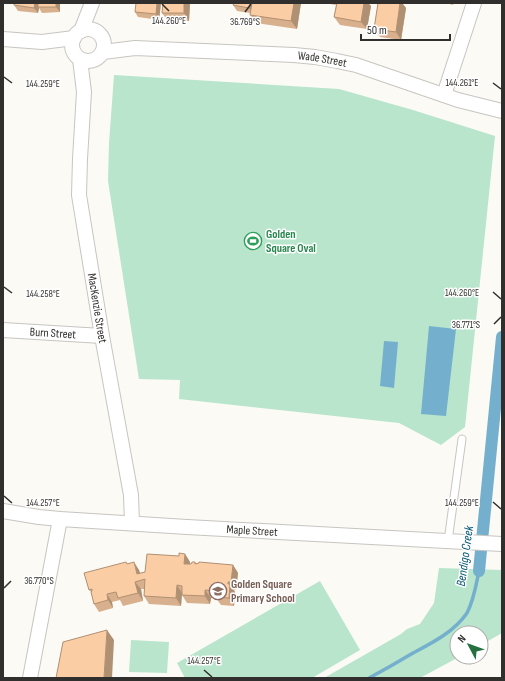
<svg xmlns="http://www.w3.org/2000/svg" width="505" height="681" font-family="'Sofia Sans Condensed',sans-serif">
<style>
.green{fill:#b8e5cc}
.water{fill:#74b0cd}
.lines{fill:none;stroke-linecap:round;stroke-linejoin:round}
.stream{stroke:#74b0cd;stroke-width:3.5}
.canal{stroke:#74b0cd;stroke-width:12}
.lane-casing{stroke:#c7c5c1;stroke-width:9}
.street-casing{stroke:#c7c5c1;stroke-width:16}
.lane{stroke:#fff;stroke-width:7}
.street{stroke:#fff;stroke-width:14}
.wall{fill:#d8b08d}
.shaded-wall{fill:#b09073}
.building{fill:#fbcda4;stroke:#b09073}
.ticks{fill:none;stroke:#302f2d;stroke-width:1.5}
.labels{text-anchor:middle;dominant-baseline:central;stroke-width:3;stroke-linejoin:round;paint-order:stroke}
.street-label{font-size:12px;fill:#302f2d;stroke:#fff}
.leisure-label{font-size:12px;font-weight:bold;fill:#27864d;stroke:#fff;text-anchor:start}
.education-label{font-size:12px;font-weight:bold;fill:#785e54;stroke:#fff;text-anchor:start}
.water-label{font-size:13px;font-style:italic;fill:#065875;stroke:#fff}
.ticks-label{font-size:10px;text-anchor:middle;fill:#302f2d;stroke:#fff;stroke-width:3;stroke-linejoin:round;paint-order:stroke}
</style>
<rect width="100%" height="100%" fill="#fcfaf5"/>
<g class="green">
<polygon points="114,75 339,89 413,110 495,136 465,427 441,445 399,423 179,399 180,380 139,379 108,181 109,143"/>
<polygon points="439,568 502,570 502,633 481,645 481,633 457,633 457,657 459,657 420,678 324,678 401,634 407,629 420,624 434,603"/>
<polygon points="320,581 360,650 312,678 185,678 177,663"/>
<polygon points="131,640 169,642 167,673 129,672"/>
</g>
<g class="water">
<polygon points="429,326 456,329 446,416 421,414"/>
<polygon points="384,341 398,342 394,388 380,386"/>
</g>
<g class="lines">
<path class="stream" d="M369,678C384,670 398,662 413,653C432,643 454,632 467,613C474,600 476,585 479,571"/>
<polyline class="canal" points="479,571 502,337"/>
<defs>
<polyline id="lane" points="448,541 462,439"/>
<g id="street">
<circle cx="88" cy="45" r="16"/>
<polyline points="81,31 92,3"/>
<polyline points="3,39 42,42 74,38"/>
<path id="s1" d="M103,52L135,48L294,55L315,57L337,61L356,65L458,100L502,111"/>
<path id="s2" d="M80,59L84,92L80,159L79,195L102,336L131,495L132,523"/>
<polyline points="444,95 474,3"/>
<path id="s3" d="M3,330L102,336"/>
<path id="s4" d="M3,511L39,517L60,519L187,527L502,544"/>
<polyline points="30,678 60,519"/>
</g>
</defs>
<use href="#lane" class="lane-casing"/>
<use href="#street" class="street-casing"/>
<use href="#lane" class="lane"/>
<use href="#street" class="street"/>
</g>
<g class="wall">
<polygon points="14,3 60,3 60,12 42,13 39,8 38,13 18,11 14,5"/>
<polygon points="161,3 159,20 138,17 135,12"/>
<polygon points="163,3 190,3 189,21 168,21 162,13"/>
<polygon points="234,3 301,3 297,29 256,23 250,15 250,13 237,11 233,5"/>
<polygon points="324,3 368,3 371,6 367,29 340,25 334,17 336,5"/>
<polygon points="378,3 402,3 406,8 401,40 380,37 374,29"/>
<polygon points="446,3 454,3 453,5"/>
<polygon points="185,554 190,562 190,564 191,564 195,562 196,564 233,565 238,573 236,590 234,590 235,592 234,606 221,605 216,598 211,598 210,604 187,603 182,595 181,606 149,604 144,596 144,589 141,589 143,601 123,606 120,600 112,602 113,608 99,612 94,604 91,592 89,590 127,564 139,570 140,573 145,572 179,556"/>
</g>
<g class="shaded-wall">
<polygon points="35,3 39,3 38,7 39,8 38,13 34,8"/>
<polygon points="56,3 60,3 60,12 56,7"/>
<polygon points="157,3 161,3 159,20 156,14"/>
<polygon points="184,3 190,3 189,21 184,13"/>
<polygon points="250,3 255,3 253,14 249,8"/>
<polygon points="294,3 301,3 297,29 291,21"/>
<polygon points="364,3 368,3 371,6 367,29 361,22"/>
<polygon points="400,3 402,3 406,8 401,40 396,32"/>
<polygon points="185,554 190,562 190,572 184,564"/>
<polygon points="134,562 139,570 142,580 137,574"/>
<polygon points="233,565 238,573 236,590 231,582"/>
<polygon points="135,582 141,589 143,601 138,593"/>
<polygon points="228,582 235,592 234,606 229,598"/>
<polygon points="177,585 182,593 181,606 176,598"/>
<polygon points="205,590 211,598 210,604 205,596"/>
<polygon points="107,594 112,602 113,608 108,600"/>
<polygon points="107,630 114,640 112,678 104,678"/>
</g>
<g class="building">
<polygon points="14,3 35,3 34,8 14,5"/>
<rect x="38" y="3" width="18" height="4"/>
<polygon points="136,3 157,3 156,14 135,12"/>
<polygon points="163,3 184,3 184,13 162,13"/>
<polygon points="234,3 250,3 249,8 233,5"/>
<polygon points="252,3 294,3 291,21 250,15"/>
<polygon points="337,3 364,3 361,22 334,17"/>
<polygon points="378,3 400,3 396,32 374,29"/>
<polygon points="179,553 185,554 184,564 191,564 192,562 195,562 195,564 199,563 199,562 233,565 231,582 228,582 228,584 230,584 229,598 216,597 216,591 205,590 205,596 182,595 182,586 177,585 176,598 144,596 145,579 135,582 138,593 118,598 116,592 107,594 108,600 94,604 91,592 92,591 92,589 89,590 84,573 126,562 127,564 134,562 137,574 145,572 147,554 179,556"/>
<polygon points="107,630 104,678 56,678 63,642"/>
</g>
<path class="ticks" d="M162,4L169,11M245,12L251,4M4,77L12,83M493,83L501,89M4,287L12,293M493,292L501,299M494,324L501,317M4,496L12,503M493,502L501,509M4,588L11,581M204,670L212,677"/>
<defs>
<symbol id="stadium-ring" viewBox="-11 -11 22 22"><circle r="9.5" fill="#fff" stroke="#2e9e5b" stroke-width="1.5"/><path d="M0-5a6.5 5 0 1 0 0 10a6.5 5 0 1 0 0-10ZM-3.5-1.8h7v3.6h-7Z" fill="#2e9e5b"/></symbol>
<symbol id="school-ring" viewBox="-11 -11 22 22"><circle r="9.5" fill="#fff" stroke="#8d6e63" stroke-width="1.5"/><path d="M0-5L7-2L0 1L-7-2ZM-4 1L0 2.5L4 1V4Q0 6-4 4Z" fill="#8d6e63"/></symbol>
</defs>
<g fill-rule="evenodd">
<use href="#stadium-ring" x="243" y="231" width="20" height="20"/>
<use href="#school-ring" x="208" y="581" width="20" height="20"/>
</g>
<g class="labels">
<g class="street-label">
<text stroke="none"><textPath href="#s1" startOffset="220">Wade Street</textPath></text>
<text stroke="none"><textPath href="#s2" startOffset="251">MacKenzie Street</textPath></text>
<text stroke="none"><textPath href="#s3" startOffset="50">Burn Street</textPath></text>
<text stroke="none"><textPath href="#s4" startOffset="250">Maple Street</textPath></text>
</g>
<g class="leisure-label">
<text x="266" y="234">Golden<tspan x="266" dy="14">Square Oval</tspan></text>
</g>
<g class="education-label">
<text x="231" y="584">Golden Square<tspan x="231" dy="14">Primary School</tspan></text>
</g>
<g class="water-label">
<text transform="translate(465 556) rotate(-82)">Bendigo Creek</text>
</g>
</g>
<g class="ticks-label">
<text x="169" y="24">144.260°E</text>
<text x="245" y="25">36.769°S</text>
<text x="462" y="86">144.261°E</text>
<text x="43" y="87">144.259°E</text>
<text x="462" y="296">144.260°E</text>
<text x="43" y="297">144.258°E</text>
<text x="466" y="328">36.771°S</text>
<text x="462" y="506">144.259°E</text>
<text x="43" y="506">144.257°E</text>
<text x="39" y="584">36.770°S</text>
<text x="204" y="664">144.257°E</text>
</g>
<rect width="505" height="681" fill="none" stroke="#302f2d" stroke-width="8"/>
<g transform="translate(469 645) rotate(311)"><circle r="19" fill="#ffffff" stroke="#acacab"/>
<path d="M0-3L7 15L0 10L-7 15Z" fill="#24703f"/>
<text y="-6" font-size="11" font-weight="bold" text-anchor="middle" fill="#302f2d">N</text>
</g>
<path d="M361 34v6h89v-6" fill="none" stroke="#302f2d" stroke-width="2"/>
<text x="367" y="34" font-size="12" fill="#302f2d" stroke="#ffffff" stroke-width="3" paint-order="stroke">50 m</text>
</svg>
